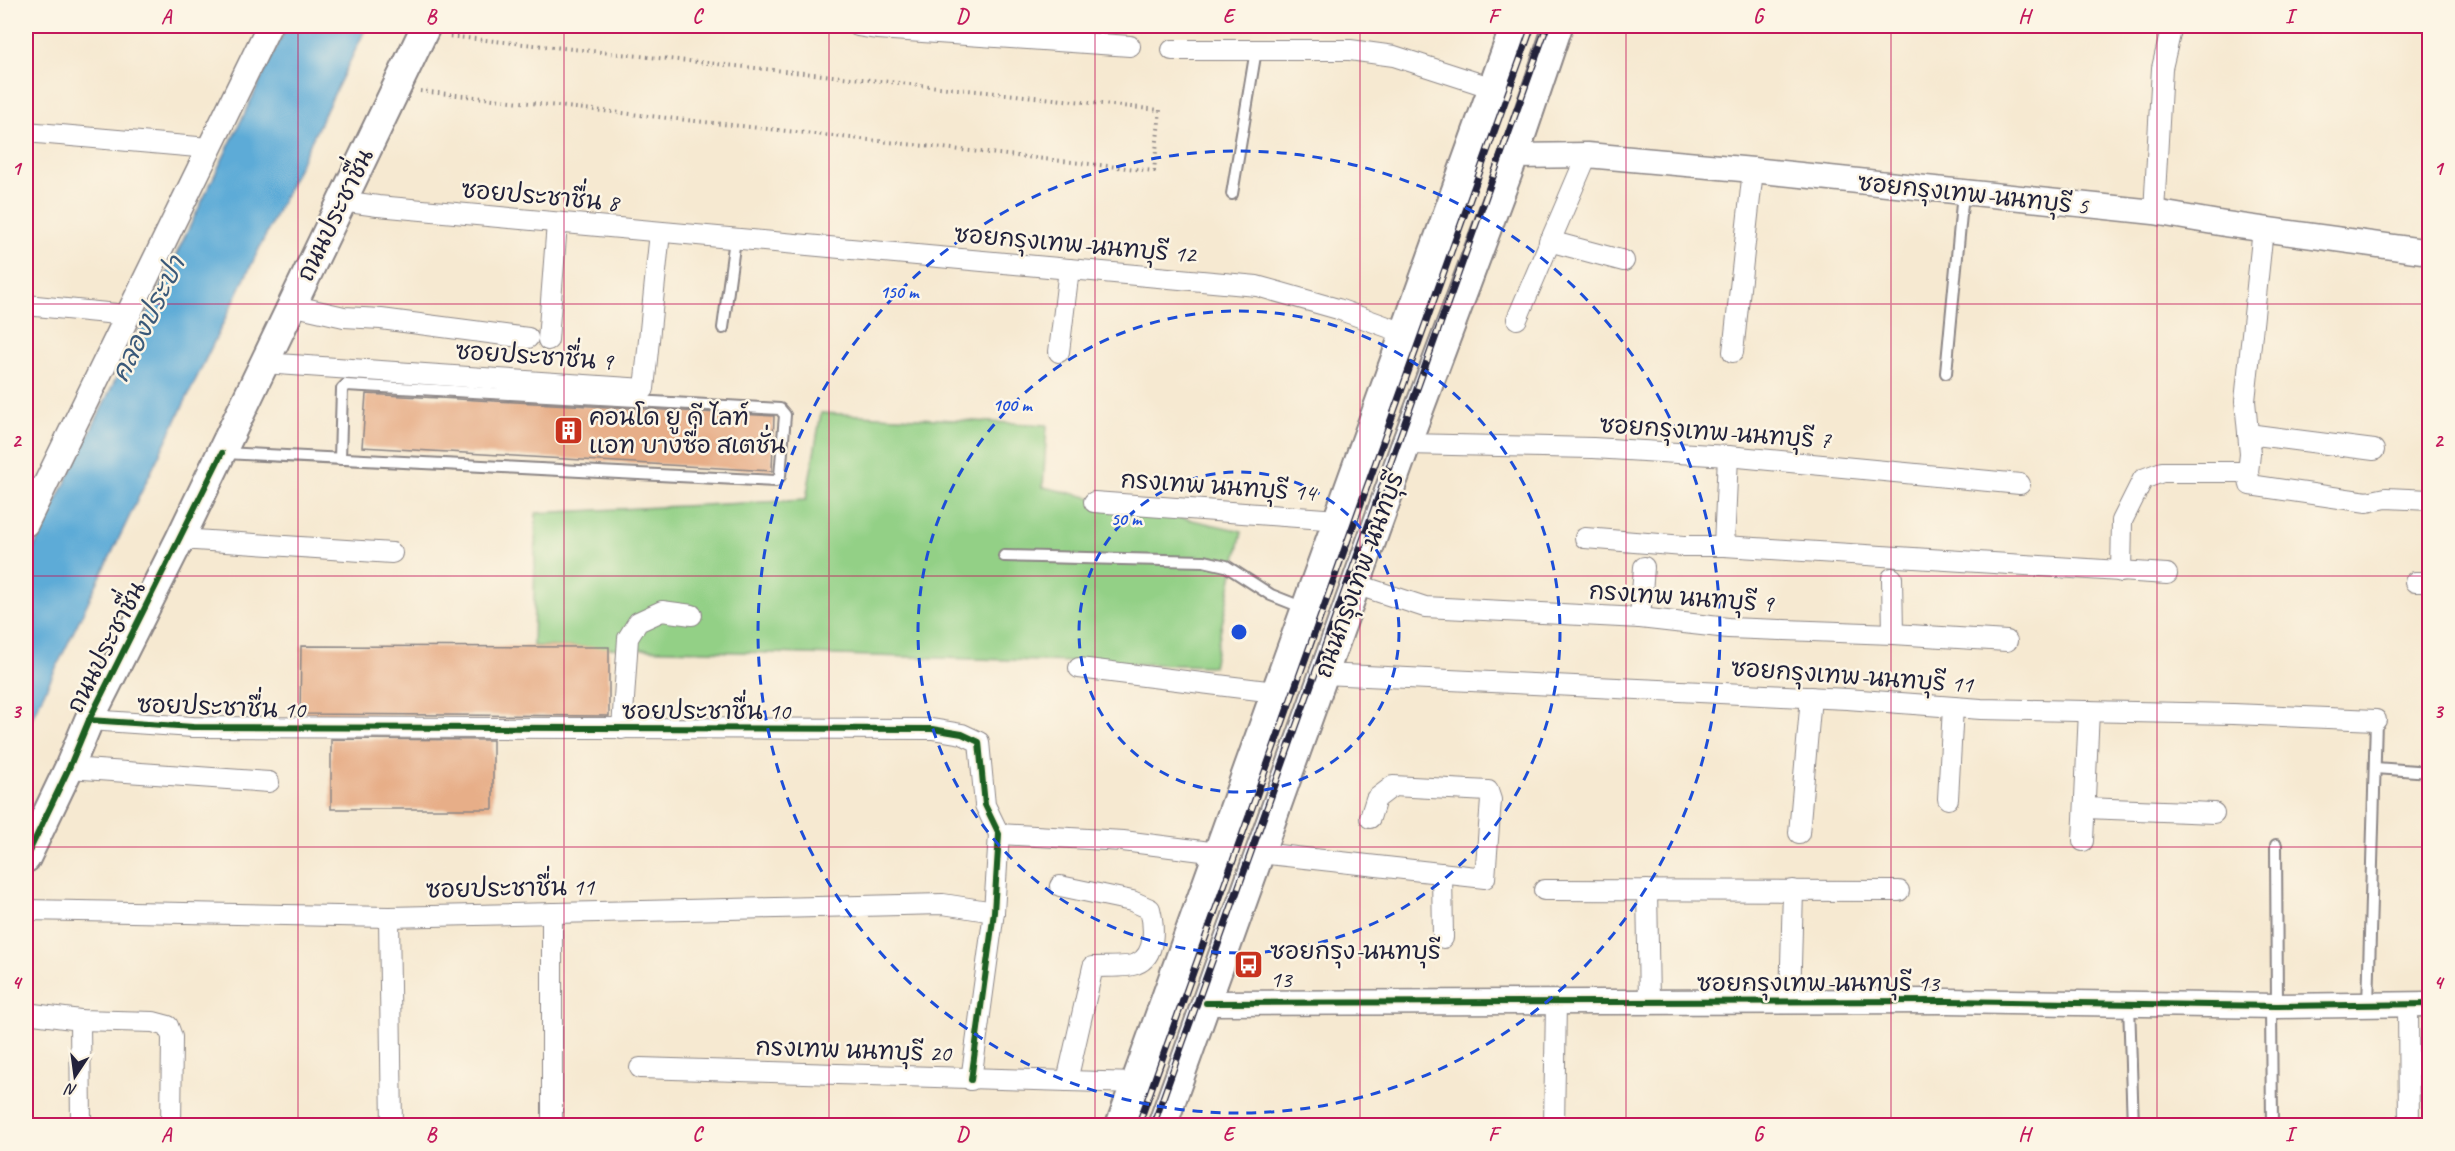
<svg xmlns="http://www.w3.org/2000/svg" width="2455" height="1151" font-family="Caveat,'Playpen Sans Thai',sans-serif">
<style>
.green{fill:#93d086;stroke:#5a7960;stroke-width:1.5}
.water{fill:#5dabd7;stroke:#406689;stroke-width:1.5}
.building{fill:#e7ae88}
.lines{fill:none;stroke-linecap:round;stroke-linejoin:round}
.service-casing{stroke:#8c8686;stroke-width:14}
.minor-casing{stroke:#8c8686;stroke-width:22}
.tertiary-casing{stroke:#8c8686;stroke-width:27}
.secondary-casing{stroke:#8c8686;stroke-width:32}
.path{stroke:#8c8686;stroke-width:4;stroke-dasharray:1.5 4.5;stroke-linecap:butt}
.service{stroke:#fff;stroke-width:10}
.minor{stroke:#fff;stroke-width:20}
.tertiary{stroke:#fff;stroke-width:24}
.secondary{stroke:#fff;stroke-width:28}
.rail-casing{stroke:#22223b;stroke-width:7}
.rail{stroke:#fcf5e5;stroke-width:4.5;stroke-dasharray:14;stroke-linecap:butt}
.cycleway-casing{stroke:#fcf5e5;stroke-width:10}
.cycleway{stroke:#1b5e20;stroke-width:6}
.grid{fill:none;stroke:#c2185b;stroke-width:1.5;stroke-opacity:0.55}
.ring{fill:none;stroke:#1d4ed8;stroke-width:3;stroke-dasharray:10 8}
.labels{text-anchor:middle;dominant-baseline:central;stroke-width:5;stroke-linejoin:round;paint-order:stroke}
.street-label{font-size:24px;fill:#22223b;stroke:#fcf5e5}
.poi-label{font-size:24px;fill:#22223b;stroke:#fcf5e5;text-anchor:start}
.water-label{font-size:26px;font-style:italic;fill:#3a5979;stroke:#fcf5e5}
.centre{fill:#1d4ed8;stroke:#fcf5e5;stroke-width:3}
.ring-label{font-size:18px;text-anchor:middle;font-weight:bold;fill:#1d4ed8;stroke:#fcf5e5;stroke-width:5;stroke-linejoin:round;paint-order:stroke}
.neatline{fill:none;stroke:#c2185b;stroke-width:2}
.grid-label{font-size:20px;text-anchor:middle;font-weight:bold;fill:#c2185b}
</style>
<rect width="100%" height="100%" fill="#fcf5e5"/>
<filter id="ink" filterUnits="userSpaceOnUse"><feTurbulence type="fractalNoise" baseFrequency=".0167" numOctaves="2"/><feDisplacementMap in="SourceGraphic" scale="12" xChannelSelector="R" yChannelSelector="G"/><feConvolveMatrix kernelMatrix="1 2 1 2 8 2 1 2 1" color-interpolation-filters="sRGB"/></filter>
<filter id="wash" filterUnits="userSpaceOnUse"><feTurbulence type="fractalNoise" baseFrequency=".008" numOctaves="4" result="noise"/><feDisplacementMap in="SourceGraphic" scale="24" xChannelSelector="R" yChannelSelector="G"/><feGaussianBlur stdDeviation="1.35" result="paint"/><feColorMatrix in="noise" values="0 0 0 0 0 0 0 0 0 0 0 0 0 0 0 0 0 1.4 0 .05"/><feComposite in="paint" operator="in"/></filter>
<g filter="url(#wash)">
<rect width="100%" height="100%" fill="#f6e9d1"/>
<polygon class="green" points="821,413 1047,425 1043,487 1242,531 1213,666 533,646 536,513 806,500"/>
<polygon class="water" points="287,26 367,26 26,730 26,564"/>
<g id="blocks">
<g class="building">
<polygon points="366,394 774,416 772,471 362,447"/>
<polygon points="301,646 609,647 609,716 300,714"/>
<polygon points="331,739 493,740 493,809 331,809"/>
</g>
</g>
</g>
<g filter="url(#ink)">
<use href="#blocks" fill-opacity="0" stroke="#8c8686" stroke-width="1.5"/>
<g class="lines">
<defs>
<g id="service">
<polyline points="1232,194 1256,50"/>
<polyline points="723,328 735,239"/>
<polyline points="1946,373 1963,193"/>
<polyline points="225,453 776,481 780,476 785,415 780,409 346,385 342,389 340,459"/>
<polyline points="1004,556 1204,561 1226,566 1271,595 1304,608"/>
<polyline points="2375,768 2430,772"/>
<polyline points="2276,845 2277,1006"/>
<polyline points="2129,1004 2133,1126"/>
<polyline points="2271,1006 2272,1126"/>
<polyline points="2368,1006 2376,720"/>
</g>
<g id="minor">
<polyline points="858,26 878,29 1130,46"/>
<polyline points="1172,50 1350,50 1394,56 1493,88"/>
<polyline points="26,132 209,148"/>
<polyline points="341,201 378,206 1257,286 1338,309 1404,333"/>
<polyline points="2154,212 2162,68 2172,26"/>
<polyline points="2263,229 2245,401 2250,454 2248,472 2250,485 2367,502 2386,498 2430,500"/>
<polyline points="1549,241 1624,261"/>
<polyline points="26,305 127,315"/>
<polyline points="291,305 344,317 381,319 528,338"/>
<polyline points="1517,319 1587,155"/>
<polyline points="548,340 557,223"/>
<polyline points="1059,352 1069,269"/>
<polyline points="1733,352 1753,170"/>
<polyline points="263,363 644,389 660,232"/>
<polyline points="2248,434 2374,450"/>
<polyline points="1406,444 1593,448 1728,456 2020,484"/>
<polyline points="26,486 41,493"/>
<polyline points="1094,502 1338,520"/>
<polyline points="1585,538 1684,546 1724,546 2167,574"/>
<polyline points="180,539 392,553"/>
<polyline points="1724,546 1728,456"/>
<polyline points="2121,572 2122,521 2143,479 2162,472 2248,472"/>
<polyline points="1892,578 1893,634"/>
<polyline points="2415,582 2430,582"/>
<polyline points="1355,584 1425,607 1640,618 1728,628 1893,634 2007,641"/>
<polyline points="1640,618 1644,567"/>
<polyline points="1079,668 1275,692"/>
<polyline points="1324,674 1847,699 1981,709 2233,714 2376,720"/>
<polyline points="89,720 193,727 932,729 962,734 979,742 985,805 999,834 994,912 971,1080"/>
<polyline points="622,729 628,638 638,622 662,611 692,615"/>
<polyline points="69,768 269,782"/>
<polyline points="1948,799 1953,707"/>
<polyline points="2085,808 2214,813"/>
<polyline points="1799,833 1811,697"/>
<polyline points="999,834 1123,841 1218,853"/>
<polyline points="2083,841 2089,711"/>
<polyline points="1260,853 1485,878 1491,800 1488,791 1393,786 1376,799 1370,818"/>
<polyline points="1442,873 1443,938"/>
<path d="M1060,886L1132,901L1150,909C1154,925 1157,956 1136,964C1127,968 1104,966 1093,967L1067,1081"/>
<polyline points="1544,890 1899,891"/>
<polyline points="1647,890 1649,1002"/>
<polyline points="26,910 389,917 943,904 994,912"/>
<polyline points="552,913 552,1126"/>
<polyline points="389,917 392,1126"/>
<polyline points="1790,1002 1793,890"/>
<polyline points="2408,1005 2409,1126"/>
<polyline points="26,1013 80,1020 153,1022 168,1026 172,1037 171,1126"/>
<polyline points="80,1020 81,1126"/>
<polyline points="640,1068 1136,1083"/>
<polyline points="1554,1126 1556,1002"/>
</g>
<g id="tertiary">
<polyline points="1514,156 1587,155 1753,170 2154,212 2225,224 2430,252"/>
<polyline points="26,524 269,26"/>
<polyline points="1206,1003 1947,1001 2277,1006 2430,1004"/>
</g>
<g id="secondary">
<polyline points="26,858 69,768 89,720 180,539 426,26"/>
<polyline points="1120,1126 1515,26"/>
<polyline points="1162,1126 1406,444 1514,156 1558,26"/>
</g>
</defs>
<use href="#service" class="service-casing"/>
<use href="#minor" class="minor-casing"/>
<use href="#tertiary" class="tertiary-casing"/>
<use href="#secondary" class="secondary-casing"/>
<polyline class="path" points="420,91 1154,171 1160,110 447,36"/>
<use href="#service" class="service"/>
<use href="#minor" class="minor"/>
<use href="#tertiary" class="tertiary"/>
<use href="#secondary" class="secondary"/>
<defs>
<g id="rail">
<polyline points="1138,1126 1532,26"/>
<polyline points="1153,1126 1547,26"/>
</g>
</defs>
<use href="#rail" class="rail-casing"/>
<use href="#rail" class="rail"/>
<defs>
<g id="cycleway">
<polyline points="89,720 193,727 932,729 962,734 979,742 985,805 999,834 994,912 971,1080"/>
<polyline points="26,858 69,768 89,720 222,453"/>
<polyline points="1206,1003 1947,1001 2277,1006 2430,1004"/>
</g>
</defs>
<use href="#cycleway" class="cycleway-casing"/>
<use href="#cycleway" class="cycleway"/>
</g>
</g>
<path class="grid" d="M298,26V1126M564,26V1126M829,26V1126M1095,26V1126M1360,26V1126M1626,26V1126M1891,26V1126M2157,26V1126M26,304H2430M26,576H2430M26,847H2430"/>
<g class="ring">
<circle cx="1239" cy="632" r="160"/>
<circle cx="1239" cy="632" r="321"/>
<circle cx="1239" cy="632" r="481"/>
</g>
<defs>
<symbol id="building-square" viewBox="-11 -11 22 22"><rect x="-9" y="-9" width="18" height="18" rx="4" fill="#c8321e" stroke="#fcf5e5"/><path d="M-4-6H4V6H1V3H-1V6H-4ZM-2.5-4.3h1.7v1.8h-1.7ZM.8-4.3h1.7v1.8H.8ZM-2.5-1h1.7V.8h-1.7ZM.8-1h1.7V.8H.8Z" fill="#fff"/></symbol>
<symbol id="bus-square" viewBox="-11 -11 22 22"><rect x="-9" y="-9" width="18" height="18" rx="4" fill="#c8321e" stroke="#fcf5e5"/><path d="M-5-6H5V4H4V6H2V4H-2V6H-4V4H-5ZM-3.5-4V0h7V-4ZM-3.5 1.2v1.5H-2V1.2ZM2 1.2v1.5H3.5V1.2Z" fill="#fff"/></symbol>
</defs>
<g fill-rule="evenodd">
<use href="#building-square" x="552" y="414" width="33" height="33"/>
<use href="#bus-square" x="1232" y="948" width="33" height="33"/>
</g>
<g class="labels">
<g class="street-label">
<text transform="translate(1973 194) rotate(6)">ซอยกรุงเทพ-นนทบุรี 5</text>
<text transform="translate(540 196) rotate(5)">ซอยประชาชื่น 8</text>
<text transform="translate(335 215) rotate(-64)">ถนนประชาชื่น</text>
<text transform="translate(1075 244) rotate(5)">ซอยกรุงเทพ-นนทบุรี 12</text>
<text transform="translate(534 356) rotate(4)">ซอยประชาชื่น 9</text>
<text transform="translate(1715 432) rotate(4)">ซอยกรุงเทพ-นนทบุรี 7</text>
<text transform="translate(1218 486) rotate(4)">กรงเทพ นนทบุรี 14</text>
<text transform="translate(1359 575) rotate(-70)">ถนนกรุงเทพ-นนทบุรี</text>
<text transform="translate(1681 597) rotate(4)">กรงเทพ นนทบุรี 9</text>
<text transform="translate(106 647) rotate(-63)">ถนนประชาชื่น</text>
<text transform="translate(1852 676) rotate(4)">ซอยกรุงเทพ-นนทบุรี 11</text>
<text transform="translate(221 707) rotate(2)">ซอยประชาชื่น 10</text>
<text x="706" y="711">ซอยประชาชื่น 10</text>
<text transform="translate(510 888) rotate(-1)">ซอยประชาชื่น 11</text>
<text x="1818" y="983">ซอยกรุงเทพ-นนทบุรี 13</text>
<text transform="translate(853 1050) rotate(2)">กรงเทพ นนทบุรี 20</text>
</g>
<g class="poi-label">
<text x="589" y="417">คอนโด ยู ดี ไลท์<tspan x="589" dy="28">แอท บางซื่อ สเตชั่น</tspan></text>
<text x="1270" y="951">ซอยกรุง-นนทบุรี<tspan x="1270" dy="28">13</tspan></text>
</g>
<g class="water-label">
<text transform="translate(148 319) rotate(-64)">คลองประปา</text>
</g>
</g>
<circle cx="1239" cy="632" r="9" class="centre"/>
<g class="ring-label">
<text x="899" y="298">150 m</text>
<text x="1012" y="411">100 m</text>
<text x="1126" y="525">50 m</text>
</g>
<rect width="2455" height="1151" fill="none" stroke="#fcf5e5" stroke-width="66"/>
<g transform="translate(75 1076) rotate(193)" stroke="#fcf5e5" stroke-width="4.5" paint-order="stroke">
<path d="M0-4.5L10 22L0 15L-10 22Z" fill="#22223b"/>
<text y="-9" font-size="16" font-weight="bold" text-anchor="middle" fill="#22223b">N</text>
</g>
<rect x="33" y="33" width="2389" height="1085" class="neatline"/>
<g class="grid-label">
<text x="166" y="23">A</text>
<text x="431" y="23">B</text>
<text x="697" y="23">C</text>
<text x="962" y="23">D</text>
<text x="1228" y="23">E</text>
<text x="1493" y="23">F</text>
<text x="1758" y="23">G</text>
<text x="2024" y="23">H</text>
<text x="2289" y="23">I</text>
<text x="16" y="175">1</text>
<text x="2438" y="175">1</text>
<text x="16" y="447">2</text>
<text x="2438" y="447">2</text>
<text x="16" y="718">3</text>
<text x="2438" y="718">3</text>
<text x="16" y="989">4</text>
<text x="2438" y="989">4</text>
<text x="166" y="1141">A</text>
<text x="431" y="1141">B</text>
<text x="697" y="1141">C</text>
<text x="962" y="1141">D</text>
<text x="1228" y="1141">E</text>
<text x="1493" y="1141">F</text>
<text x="1758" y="1141">G</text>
<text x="2024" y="1141">H</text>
<text x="2289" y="1141">I</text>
</g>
</svg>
